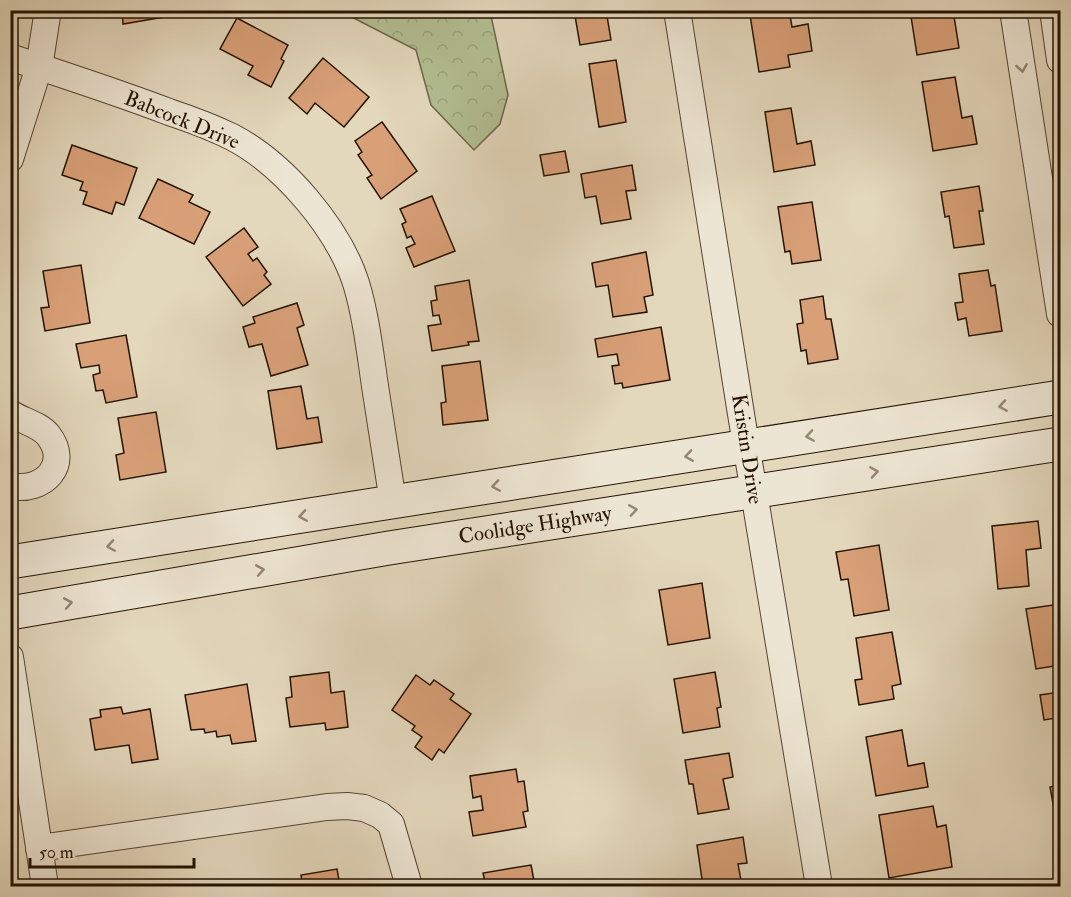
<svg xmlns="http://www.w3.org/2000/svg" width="1071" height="897" font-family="'IM FELL Double Pica',serif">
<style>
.forest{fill:url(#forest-crowns);stroke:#6b684a;stroke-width:1.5}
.building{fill:#d9a078;stroke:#241301;stroke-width:1.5}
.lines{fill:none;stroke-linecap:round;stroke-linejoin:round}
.minor-casing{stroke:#544430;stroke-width:28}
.secondary-casing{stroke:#241301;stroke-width:35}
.minor{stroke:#ede5d3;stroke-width:26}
.secondary{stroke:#ede5d3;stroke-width:33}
.oneway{stroke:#938674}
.labels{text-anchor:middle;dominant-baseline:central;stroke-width:5;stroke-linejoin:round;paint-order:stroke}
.street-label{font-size:21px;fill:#241301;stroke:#ede5d3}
</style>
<defs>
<pattern id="forest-crowns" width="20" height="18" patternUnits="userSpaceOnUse" patternTransform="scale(1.5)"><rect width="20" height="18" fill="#b2be92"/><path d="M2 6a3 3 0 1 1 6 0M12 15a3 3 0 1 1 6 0" fill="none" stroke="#99a27c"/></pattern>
</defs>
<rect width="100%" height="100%" fill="#e3d7bc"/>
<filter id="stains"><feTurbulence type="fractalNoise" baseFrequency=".00333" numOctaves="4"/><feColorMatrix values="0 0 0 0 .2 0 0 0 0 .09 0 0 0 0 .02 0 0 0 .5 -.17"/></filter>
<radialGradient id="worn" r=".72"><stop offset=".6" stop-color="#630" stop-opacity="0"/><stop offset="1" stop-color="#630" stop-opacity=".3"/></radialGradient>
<polygon class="forest" points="340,11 490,11 508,95 500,124 474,150 431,105 416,50"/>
<g class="building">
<polygon points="122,10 170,10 171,16 123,24"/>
<polygon points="574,10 606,10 611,40 580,45"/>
<polygon points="779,10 789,10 792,27 808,24 812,51 788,55 790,67 759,72 750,15"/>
<polygon points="910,10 953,10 959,48 917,55"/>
<polygon points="237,18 288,45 281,59 284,61 271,87 248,75 253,66 220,49"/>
<polygon points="323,58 369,97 344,127 315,103 307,114 289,98"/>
<polygon points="616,60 626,122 599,127 589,64"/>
<polygon points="955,77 962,118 972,116 977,144 933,151 922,82"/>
<polygon points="791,108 797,144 811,141 815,165 774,172 765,112"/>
<polygon points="382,122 417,171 381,199 367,178 372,175 358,155 362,152 355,141"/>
<polygon points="72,145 137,168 124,205 116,202 112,214 83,204 87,192 80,190 83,182 62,175"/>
<polygon points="565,151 569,172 544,176 540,155"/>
<polygon points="632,165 636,190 626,191 631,219 601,224 596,196 585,198 581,174"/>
<polygon points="158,179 193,195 189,202 210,212 194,244 139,218"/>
<polygon points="979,186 983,211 979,211 984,244 954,248 949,216 945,217 941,192"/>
<polygon points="432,196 455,251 414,267 406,248 415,244 411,236 407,238 402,224 406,222 400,209"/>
<polygon points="812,202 821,260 792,264 790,251 785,252 778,207"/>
<polygon points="244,228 258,247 248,254 253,261 257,258 267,272 264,275 271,284 243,306 206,257"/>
<polygon points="646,252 653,295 644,297 647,312 613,317 608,285 596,287 592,263"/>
<polygon points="81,265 90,323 45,331 41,308 49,307 43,271"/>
<polygon points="988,270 991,286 995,285 1002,331 969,336 966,318 958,320 955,303 963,302 959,274"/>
<polygon points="469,280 479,341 468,342 469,345 432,351 428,326 441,324 439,315 433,316 431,301 437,300 435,286"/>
<polygon points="823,296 826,319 831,319 838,359 808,364 806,350 801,351 797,324 803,323 800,300"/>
<polygon points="297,303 304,325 297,328 308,365 271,376 262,344 249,347 243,327 255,323 253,317"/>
<polygon points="661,327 670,380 623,388 622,383 615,384 612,366 619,365 617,354 598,357 595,339"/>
<polygon points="126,335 137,397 106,403 103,390 96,391 93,375 100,373 99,365 81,368 76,344"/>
<polygon points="480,361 488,420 443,425 441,403 446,402 442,366"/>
<polygon points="301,386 307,419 318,417 322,442 277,449 268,391"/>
<polygon points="156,412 166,472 120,480 116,455 124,453 118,418"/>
<polygon points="1038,521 1041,548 1026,550 1029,586 998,589 992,526"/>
<polygon points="879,545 889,610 854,616 848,579 841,580 836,552"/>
<polygon points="702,583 710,638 668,645 659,590"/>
<polygon points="1060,604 1060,665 1036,669 1026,609"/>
<polygon points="892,632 901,684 892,686 894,699 859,705 855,680 862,679 856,638"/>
<polygon points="329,672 331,693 344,691 348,727 326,730 325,723 290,727 286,698 292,697 290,677"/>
<polygon points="715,672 721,707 717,708 720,727 683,733 674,679"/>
<polygon points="416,675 430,685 434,680 454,694 450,699 471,714 444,753 439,749 432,760 415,747 422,737 412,730 415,726 392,710"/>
<polygon points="247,684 256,741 232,744 230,735 217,737 216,731 205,733 204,729 191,730 185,695"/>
<polygon points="1060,692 1060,743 1056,718 1044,720 1040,695"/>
<polygon points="121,707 123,714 150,709 158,759 132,763 129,745 95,750 90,719 101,717 100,710"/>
<polygon points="902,730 908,766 924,763 928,787 876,796 866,737"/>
<polygon points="729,753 733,777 723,779 729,809 698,814 693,784 689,784 685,760"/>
<polygon points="516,769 518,782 524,781 528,811 523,812 526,827 473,836 469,812 483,810 481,796 473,798 470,776"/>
<polygon points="1060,785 1060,830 1058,831 1050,787"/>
<polygon points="933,806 937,827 946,825 952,867 889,878 879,815"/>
<polygon points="743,837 747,863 738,864 742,886 703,886 697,845"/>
<polygon points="531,865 535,886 486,886 483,873"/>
<polygon points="337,869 340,886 280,886 302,882 301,875"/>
</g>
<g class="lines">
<defs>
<g id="minor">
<polyline points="677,10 741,414 819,886"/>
<polyline points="1013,10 1060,314"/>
<polyline points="1053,10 1060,60"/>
<path d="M10,57C63,75 117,92 169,112C190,119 212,127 232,137C284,164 338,228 356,283C366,316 370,352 375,386C381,425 387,463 393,502"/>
<polyline points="10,159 39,67 48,10"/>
<path d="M10,413C22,421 39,424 48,435C71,464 44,493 10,486"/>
<polyline points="10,657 45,886"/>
<polyline points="39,848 327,807 347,806 364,808 380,815 391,824 409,886"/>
</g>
<g id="secondary">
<polyline points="10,562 1060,397"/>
<polyline points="10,613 389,548 1060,444"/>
</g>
</defs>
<use href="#minor" class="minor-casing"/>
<use href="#secondary" class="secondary-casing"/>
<use href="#minor" class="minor"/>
<use href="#secondary" class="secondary"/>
</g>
<defs><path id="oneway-chevron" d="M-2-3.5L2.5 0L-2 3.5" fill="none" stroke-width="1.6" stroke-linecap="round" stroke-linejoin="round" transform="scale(1.5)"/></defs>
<g class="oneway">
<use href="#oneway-chevron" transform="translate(1022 68) rotate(81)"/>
<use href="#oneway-chevron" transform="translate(1003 406) rotate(171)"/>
<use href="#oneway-chevron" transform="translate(810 436) rotate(171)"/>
<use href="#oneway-chevron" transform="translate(689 456) rotate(171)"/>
<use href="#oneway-chevron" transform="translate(874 472) rotate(-9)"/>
<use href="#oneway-chevron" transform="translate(496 486) rotate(171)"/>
<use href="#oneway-chevron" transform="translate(633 510) rotate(-9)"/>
<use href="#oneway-chevron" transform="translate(303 516) rotate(171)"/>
<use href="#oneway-chevron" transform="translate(111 546) rotate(171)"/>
<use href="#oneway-chevron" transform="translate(260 570) rotate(-10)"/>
<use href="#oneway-chevron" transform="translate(68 603) rotate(-10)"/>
</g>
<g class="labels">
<g class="street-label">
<text transform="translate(182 120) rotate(22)">Babcock Drive</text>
<text transform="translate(747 449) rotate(81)">Kristin Drive</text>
<text transform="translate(535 525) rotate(-9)">Coolidge Highway</text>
</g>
</g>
<rect width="1071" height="897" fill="none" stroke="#e3d7bc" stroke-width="36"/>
<rect x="12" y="12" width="1047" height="873" fill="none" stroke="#241301" stroke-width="3"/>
<rect x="18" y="18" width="1035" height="861" fill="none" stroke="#241301" stroke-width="1.5"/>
<path d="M30 858v9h164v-9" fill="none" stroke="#241301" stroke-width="3"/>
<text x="39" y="858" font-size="18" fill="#241301" stroke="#ede5d3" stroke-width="4.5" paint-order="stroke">50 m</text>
<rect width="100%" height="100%" filter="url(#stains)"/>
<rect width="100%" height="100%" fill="url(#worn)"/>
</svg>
